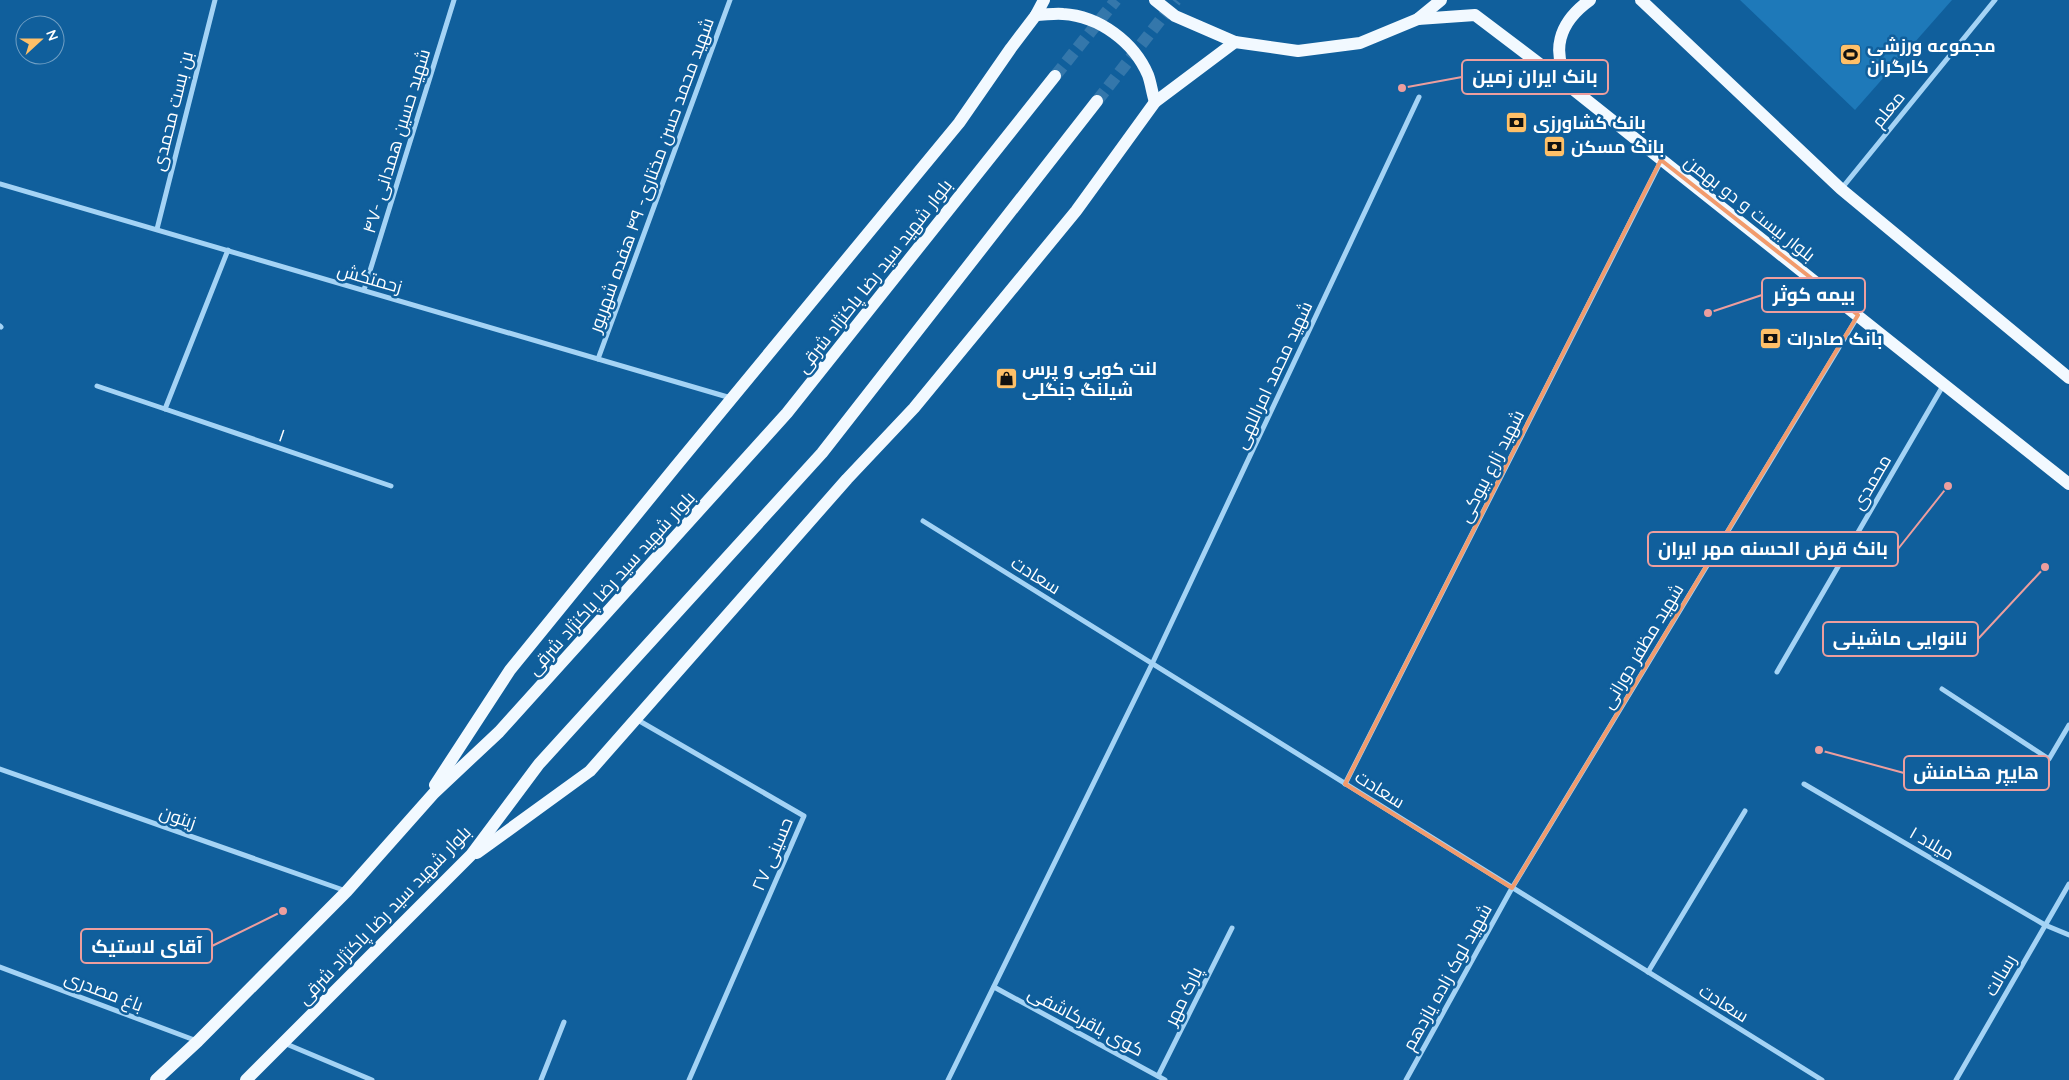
<svg xmlns="http://www.w3.org/2000/svg" width="2069" height="1080" font-family="Quicksand,Cairo,sans-serif">
<style>
.garden{fill:#1e79b9}
.lines{fill:none;stroke-linecap:round;stroke-linejoin:round}
.primary-tunnel{stroke:#3477ab;stroke-width:12;stroke-dasharray:12 6;stroke-linecap:butt}
.minor{stroke:#a4d3f5;stroke-width:5}
.primary{stroke:#f2f9ff;stroke-width:12}
.marked{fill:none;stroke:#f19b6d;stroke-width:4;stroke-linejoin:round}
.labels{text-anchor:middle;dominant-baseline:central;stroke-width:5;stroke-linejoin:round;paint-order:stroke}
.poi-label{font-size:18px;font-weight:bold;fill:#fff;stroke:#105f9c;text-anchor:start}
.street-label{font-size:18px;fill:#fff;stroke:#105f9c}
.leader{fill:none;stroke:#ed9e9e;stroke-width:2}
.callout-dot{fill:#ed9e9e;stroke:#105f9c;stroke-width:2}
.callout{fill:#105f9c;stroke:#ed9e9e;stroke-width:2}
.callout-label{font-size:19px;text-anchor:middle;font-weight:bold;fill:#fff}
</style>
<rect width="100%" height="100%" fill="#105f9c"/>
<polygon class="garden" points="1740,0 1952,0 1855,110"/>
<g class="lines">
<g class="primary-tunnel">
<polyline points="1055,76 1116,0"/>
<polyline points="1097,101 1176,0"/>
</g>
<g class="minor">
<polyline points="0,184 731,398"/>
<polyline points="1842,188 1995,0"/>
<polyline points="157,229 215,0"/>
<polyline points="364,290 454,0"/>
<polyline points="0,326 1,327"/>
<polyline points="598,359 730,0"/>
<polyline points="97,386 165,409 228,250"/>
<polyline points="165,409 391,486"/>
<polyline points="923,521 1822,1080"/>
<polyline points="1777,672 1944,384"/>
<polyline points="1942,689 2049,759 2069,725"/>
<polyline points="636,719 804,816 689,1080"/>
<polyline points="0,769 346,891"/>
<polyline points="1345,784 1661,161"/>
<polyline points="1804,784 2045,925 2069,935"/>
<polyline points="0,967 197,1041"/>
<polyline points="1648,972 1745,811"/>
<polyline points="994,987 1165,1080"/>
<polyline points="284,1043 372,1080"/>
<polyline points="1158,1076 1232,928"/>
<polyline points="541,1080 564,1022"/>
<polyline points="948,1080 1152,664 1419,97"/>
<polyline points="1406,1080 1512,888 1858,316"/>
<polyline points="1956,1080 2069,884"/>
</g>
<g class="primary">
<polyline points="1155,0 1175,16 1235,42 1298,51 1360,43 1418,19 1441,0"/>
<polyline points="1641,0 1841,189 2069,378"/>
<path d="M1036,15C1045,15 1055,13 1063,14C1099,16 1134,42 1148,75C1151,83 1152,93 1155,102"/>
<polyline points="1418,19 1475,15 1574,90 2069,484"/>
<path d="M1571,85C1549,52 1559,22 1590,0"/>
<polyline points="435,785 510,670 676,466 959,123 1011,48 1036,15 1044,0"/>
<polyline points="477,853 590,771 847,479 914,408 1076,211 1155,102 1235,42"/>
<polyline points="156,1080 198,1041 347,891 434,793 499,732 787,413 1055,76"/>
<polyline points="246,1080 471,855 539,764 822,453 1097,101"/>
</g>
</g>
<path class="marked" d="M1661,160L1858,315L1512,888L1345,784Z"/>
<defs>
<symbol id="stadium-square" viewBox="-11 -11 22 22"><rect x="-9" y="-9" width="18" height="18" rx="4" fill="#ffc068" stroke="#105f9c"/><path d="M0-5a6.5 5 0 1 0 0 10a6.5 5 0 1 0 0-10ZM-3.5-1.8h7v3.6h-7Z" fill="#111"/></symbol>
<symbol id="bank-square" viewBox="-11 -11 22 22"><rect x="-9" y="-9" width="18" height="18" rx="4" fill="#ffc068" stroke="#105f9c"/><path d="M-6-4H6V4H-6ZM0-2.3a2.3 2.3 0 1 0 0 4.6a2.3 2.3 0 1 0 0-4.6Z" fill="#111"/></symbol>
<symbol id="shop-square" viewBox="-11 -11 22 22"><rect x="-9" y="-9" width="18" height="18" rx="4" fill="#ffc068" stroke="#105f9c"/><path d="M-5-2.5h2.3a2.7 3.5 0 0 1 5.4 0H5L5.5 6h-11ZM-1.5-2.5h3a1.5 2.3 0 0 0-3 0Z" fill="#111"/></symbol>
</defs>
<g fill-rule="evenodd">
<use href="#stadium-square" x="1838" y="42" width="25" height="25"/>
<use href="#bank-square" x="1504" y="110" width="25" height="25"/>
<use href="#bank-square" x="1542" y="134" width="25" height="25"/>
<use href="#bank-square" x="1758" y="326" width="25" height="25"/>
<use href="#shop-square" x="994" y="366" width="25" height="25"/>
</g>
<g class="labels">
<g class="poi-label">
<text x="1867" y="45">مجموعه ورزشی<tspan x="1867" dy="21">کارگران</tspan></text>
<text x="1533" y="122">بانک کشاورزی</text>
<text x="1571" y="146">بانک مسکن</text>
<text x="1787" y="338">بانک صادرات</text>
<text x="1022" y="368">لنت کوبی و پرس<tspan x="1022" dy="21">شیلنگ‌ جنگلی</tspan></text>
</g>
<g class="street-label">
<text transform="translate(1888 109) rotate(-51)">معلم</text>
<text transform="translate(172 111) rotate(-76)">بن بست محمدی</text>
<text transform="translate(396 141) rotate(-73)">شهید حسین همدانی -۴۷</text>
<text transform="translate(651 175) rotate(-70)">شهید محمد حسن مختاری- ۴۹ هفده شهریور</text>
<text transform="translate(1750 208) rotate(38)">بلوار بیست و دو بهمن</text>
<text transform="translate(874 276) rotate(-52)">بلوار شهید سید رضا پاکنژاد شرقی</text>
<text transform="translate(370 278) rotate(16)">زحمتکش</text>
<text transform="translate(1273 375) rotate(-65)">شهید محمد امراللهی</text>
<text transform="translate(282 435) rotate(19)">۱</text>
<text transform="translate(1491 466) rotate(-63)">شهید زارع بیوکی</text>
<text transform="translate(1871 482) rotate(-60)">محمدی</text>
<text transform="translate(1036 575) rotate(32)">سعادت</text>
<text transform="translate(611 583) rotate(-48)">بلوار شهید سید رضا پاکنژاد شرقی</text>
<text transform="translate(1642 646) rotate(-59)">شهید مظفر دورانی</text>
<text transform="translate(1380 789) rotate(32)">سعادت</text>
<text transform="translate(178 817) rotate(19)">زیتون</text>
<text transform="translate(1932 843) rotate(30)">میلاد ۱</text>
<text transform="translate(772 854) rotate(-67)">حسینی ۲۷</text>
<text transform="translate(384 915) rotate(-46)">بلوار شهید سید رضا پاکنژاد شرقی</text>
<text transform="translate(2000 975) rotate(-60)">رسالت</text>
<text transform="translate(1447 977) rotate(-61)">شهید لوک زاده یازدهم</text>
<text transform="translate(104 991) rotate(21)">باغ مصدری</text>
<text transform="translate(1183 996) rotate(-64)">پارک مهر</text>
<text transform="translate(1724 1003) rotate(32)">سعادت</text>
<text transform="translate(1086 1021) rotate(28)">کوی باقرکاشفی</text>
</g>
</g>
<path class="leader" d="M1402 88L1462 77M1708 313L1762 295M1948 486L1898 549M2045 567L1978 639M1819 750L1904 773M283 911L212 946"/>
<g class="callout-dot">
<circle cx="1402" cy="88" r="5"/>
<circle cx="1708" cy="313" r="5"/>
<circle cx="1948" cy="486" r="5"/>
<circle cx="2045" cy="567" r="5"/>
<circle cx="1819" cy="750" r="5"/>
<circle cx="283" cy="911" r="5"/>
</g>
<g class="callout">
<rect x="1462" y="60" width="146" height="34" rx="5"/>
<rect x="1762" y="278" width="103" height="34" rx="5"/>
<rect x="1648" y="532" width="250" height="34" rx="5"/>
<rect x="1823" y="622" width="155" height="34" rx="5"/>
<rect x="1904" y="756" width="145" height="34" rx="5"/>
<rect x="81" y="929" width="131" height="34" rx="5"/>
</g>
<g class="callout-label">
<text x="1535" y="83">بانک ایران زمین</text>
<text x="1814" y="301">بیمه کوثر</text>
<text x="1773" y="555">بانک قرض الحسنه مهر ایران</text>
<text x="1900" y="645">نانوایی ماشینی</text>
<text x="1976" y="779">هایپر هخامنش</text>
<text x="147" y="953">آقای لاستیک</text>
</g>
<g transform="translate(40 40) rotate(69)"><circle r="24" fill="#105f9c" stroke="#709fc4"/>
<path d="M0-4L9 19L0 12L-9 19Z" fill="#ffc068"/>
<text y="-8" font-size="14" font-weight="bold" text-anchor="middle" fill="#ffffff">N</text>
</g>
</svg>
